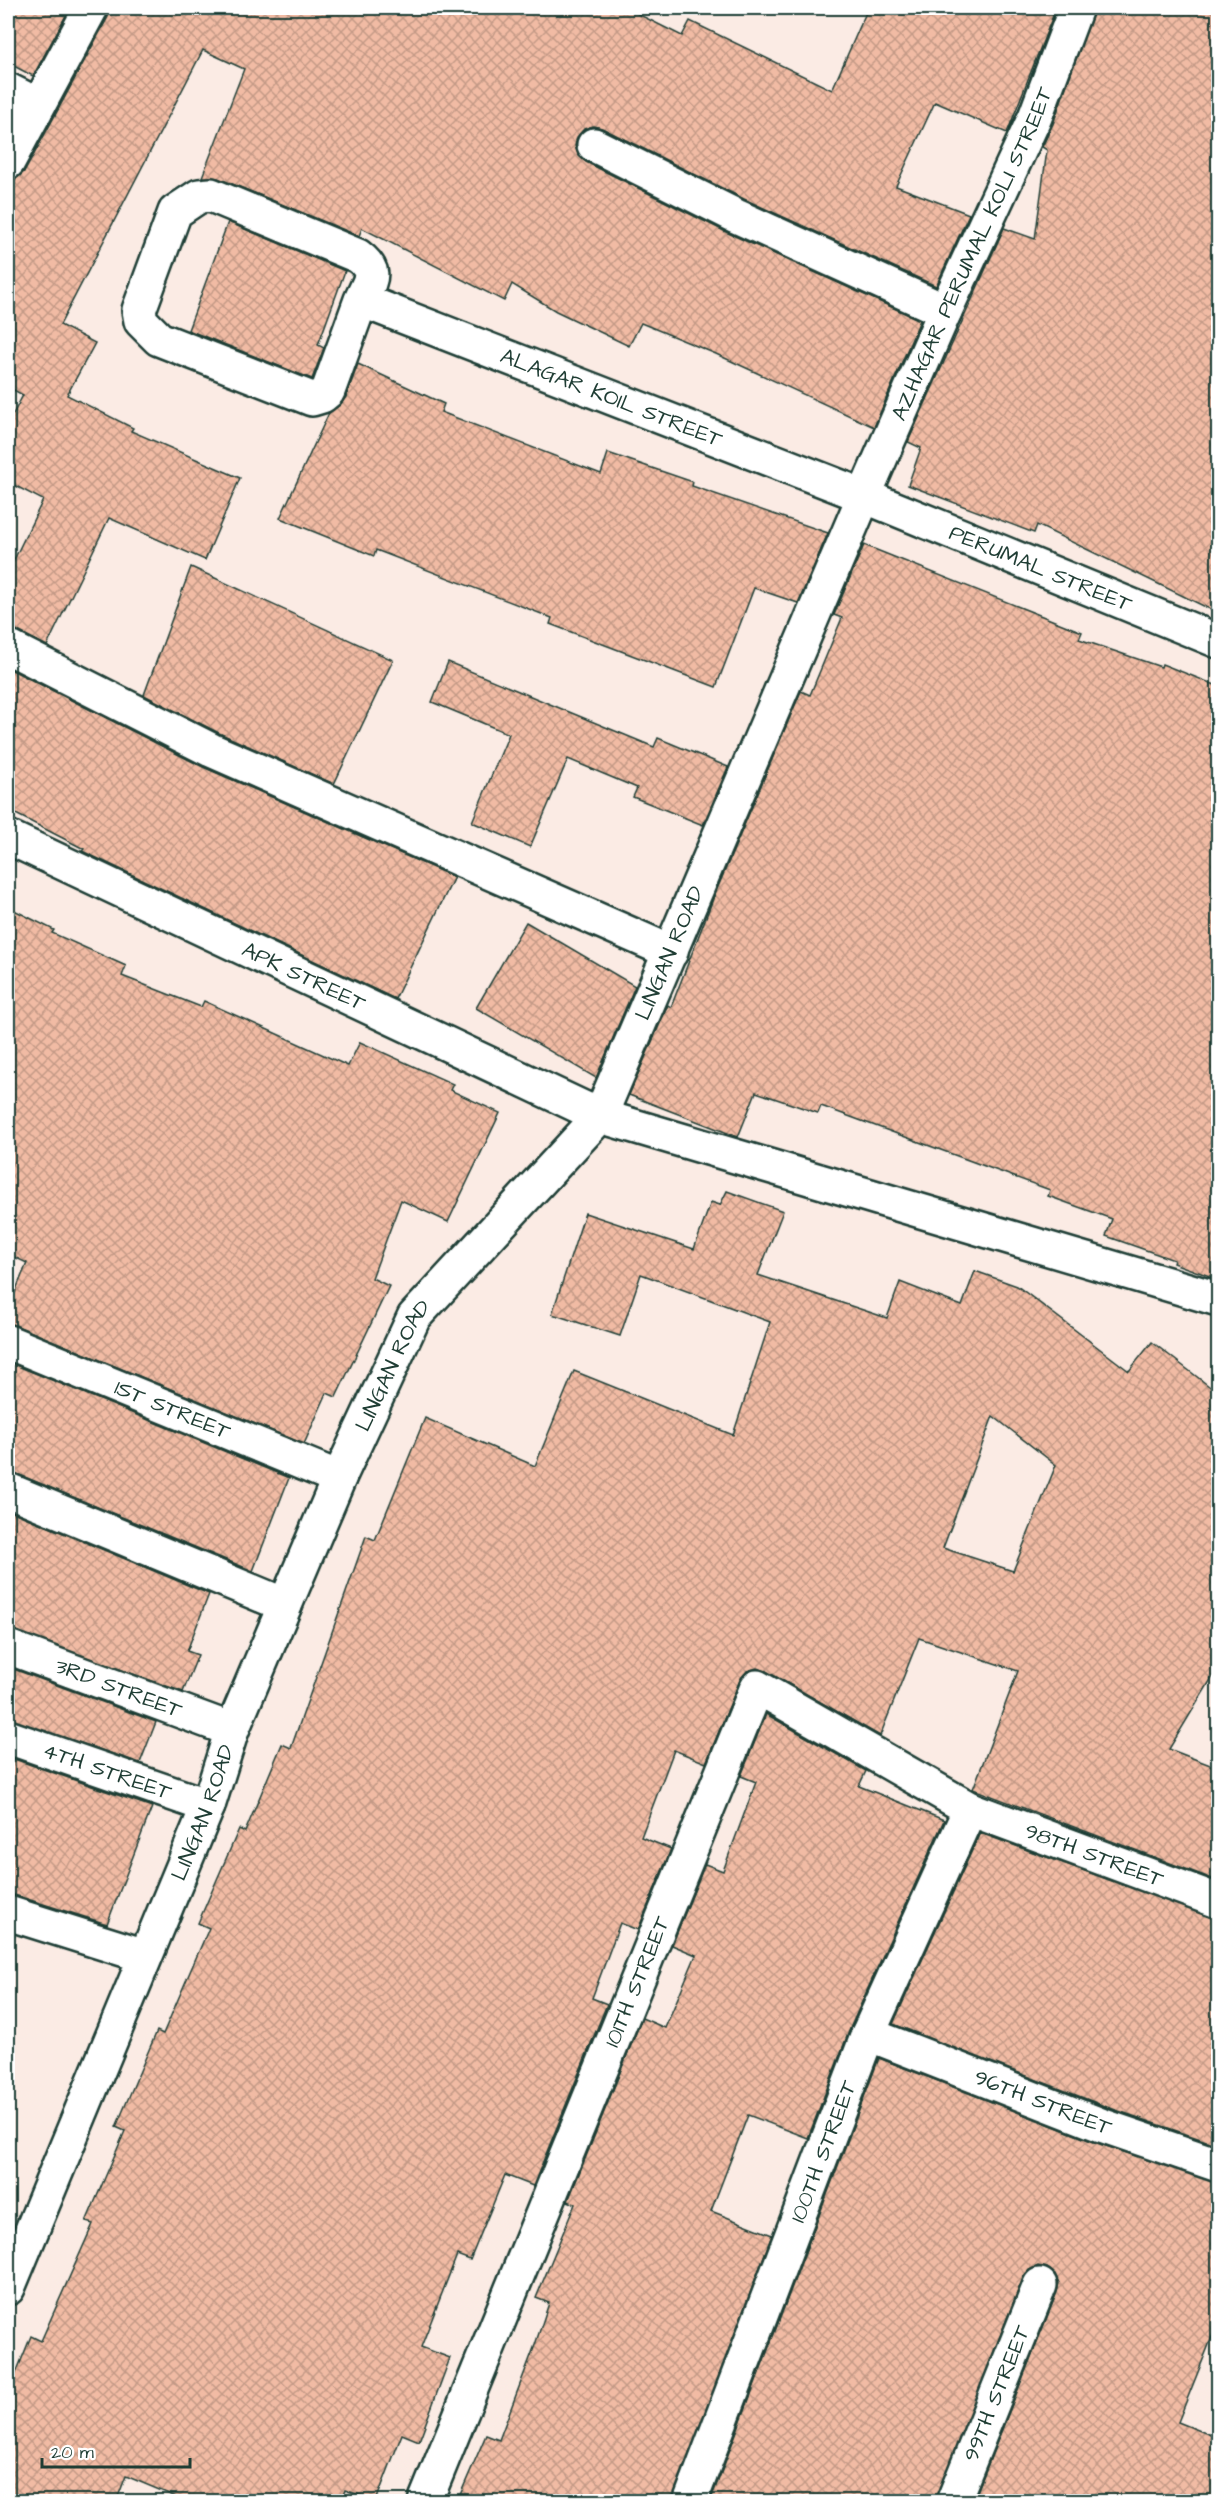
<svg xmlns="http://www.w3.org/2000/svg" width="1226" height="2509" font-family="'Architects Daughter',sans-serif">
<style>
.building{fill:url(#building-cross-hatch);stroke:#1f3d34;stroke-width:1.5;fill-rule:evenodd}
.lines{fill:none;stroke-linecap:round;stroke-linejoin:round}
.minor-casing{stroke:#1f3d34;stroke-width:38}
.minor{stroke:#fff;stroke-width:33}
.labels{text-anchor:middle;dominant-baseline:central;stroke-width:4.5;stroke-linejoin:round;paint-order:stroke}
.street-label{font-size:22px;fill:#1f3d34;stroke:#fff}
</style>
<defs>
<pattern id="building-cross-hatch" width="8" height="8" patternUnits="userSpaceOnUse" patternTransform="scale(1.5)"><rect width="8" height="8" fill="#f1bba4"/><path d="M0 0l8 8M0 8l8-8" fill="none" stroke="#c39986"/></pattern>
</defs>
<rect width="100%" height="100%" fill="#fbebe4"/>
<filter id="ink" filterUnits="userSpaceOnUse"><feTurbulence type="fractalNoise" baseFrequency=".0167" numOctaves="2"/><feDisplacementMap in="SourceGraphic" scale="12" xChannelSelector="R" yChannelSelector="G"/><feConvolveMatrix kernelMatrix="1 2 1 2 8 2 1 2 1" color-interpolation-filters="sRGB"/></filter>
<g filter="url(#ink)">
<g class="building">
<polygon points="8,8 70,8 33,76 8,63"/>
<polygon points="110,8 626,8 682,36 690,21 832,90 868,8 1056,8 1007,133 935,102 896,186 969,214 936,286 744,199 602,128 593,126 584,129 577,137 575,146 578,155 586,162 728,233 920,320 874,427 716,354 641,323 629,346 556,311 512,284 504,301 362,228 359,236 218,178 202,177 244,69 203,50 60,325 95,343 67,395 133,428 131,431 240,478 205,560 109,518 47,646 16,630 8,628 8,572 43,500 8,482 8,424 23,395 8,387 8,195 16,179 25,171 108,17"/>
<polygon points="1094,8 1218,8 1218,613 1037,525 1034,533 908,485 921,448 908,442 1004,228 1035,239 1047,150 1042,147 1053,124"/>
<polygon points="228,222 345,271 318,345 324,348 312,379 188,330"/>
<polygon points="358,364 444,404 441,412 601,474 608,453 693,482 692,486 828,533 798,603 754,588 716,687 550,624 552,618 376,550 374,556 280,518 329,413 340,405 346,397"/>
<polygon points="864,545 1082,632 1079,639 1161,667 1162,664 1218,686 1218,1279 1173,1263 1174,1260 1106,1236 1112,1219 1048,1196 1050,1190 821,1106 818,1113 756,1092 738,1137 629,1095 668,1005 671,1007 715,894 801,691 810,695 842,618 834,615"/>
<polygon points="191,567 393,660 334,784 219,733 144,695"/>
<polygon points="448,662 654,747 658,738 728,767 703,825 633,797 637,788 568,759 530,847 472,822 509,734 432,702"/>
<polygon points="8,668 203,767 454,877 395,999 82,851 84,849 8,810"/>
<polygon points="8,907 54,930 52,933 126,966 122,976 201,1007 204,1001 348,1066 360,1042 453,1084 450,1090 500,1113 448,1222 401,1200 372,1278 389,1286 336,1397 327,1393 304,1444 15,1325 8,1324 8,1309 27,1263 8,1254"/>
<polygon points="526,922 635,986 596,1078 476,1008"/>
<path d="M727,1191L783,1211L758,1275L887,1318L900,1282L962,1306L975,1271L1017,1286L1129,1371L1152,1342L1218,1393V1668L1169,1749L1218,1768V1881L973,1789L1018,1671L919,1638L880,1736L766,1671L757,1668L747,1671L740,1680L706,1763L674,1750L641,1837L671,1849L638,1930L620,1923L592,1998L607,2004L533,2186L505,2175L470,2260L457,2255L421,2347L450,2358L419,2441L402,2434L376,2501L345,2490L341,2502H188L126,2476L116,2502H8V2393L31,2336L41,2341L93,2224L86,2222L125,2131L116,2127L157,2031L163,2034L209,1928L198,1923L239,1829L245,1832L282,1744L291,1748L366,1536L375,1540L425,1418L535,1466L574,1371L733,1435L770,1322L641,1274L620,1336L552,1314L585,1213L694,1249L711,1202L720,1205ZM993,1416L1056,1465L1013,1571L943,1548Z"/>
<polygon points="8,1362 289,1478 253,1571 15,1473 8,1472"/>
<polygon points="8,1510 209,1594 187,1651 198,1655 183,1692 8,1629"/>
<polygon points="8,1667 156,1722 140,1763 8,1719"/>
<polygon points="766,1714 866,1771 859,1786 944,1820 851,2026 808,2138 748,2115 711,2211 772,2235 672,2502 457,2502 486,2435 499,2440 535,2345 549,2303 536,2298 575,2204 568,2201 642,2018 665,2028 696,1955 672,1945 705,1864 723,1871 756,1782 741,1776"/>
<polygon points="14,1759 152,1807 107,1924 8,1893 8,1776"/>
<polygon points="980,1833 1218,1919 1218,2145 1107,2107 893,2024"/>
<polygon points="879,2058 1094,2142 1218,2183 1218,2322 1178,2422 1218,2438 1218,2502 973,2502 1057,2292 1059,2283 1055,2274 1047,2268 1038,2266 1029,2270 1023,2278 935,2502 710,2502"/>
</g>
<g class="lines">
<defs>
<g id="minor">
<polyline points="8,90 38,105"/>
<polyline points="594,145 736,216 945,311"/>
<polyline points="8,162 91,8"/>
<path id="s1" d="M361,300L328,391L322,396L312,399L159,339L141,321L139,310L175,212L199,196L211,195L358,256C379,272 370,280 361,300L864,496L1218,641"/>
<polyline points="8,647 211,750 671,952"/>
<path id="s2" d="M8,837L600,1116L1218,1299"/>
<path id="s3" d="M8,1342L339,1478"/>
<polyline points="8,1490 285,1605"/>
<path id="s4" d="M8,1647L232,1730"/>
<path id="s5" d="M8,1737L208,1806"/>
<polyline points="8,1913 145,1956"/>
<path id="s6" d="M868,2034L1101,2125L1218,2165"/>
<path id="s7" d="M8,2288L208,1806L232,1730L339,1478L414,1317L600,1116L864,496L945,311L1035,117L1076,8"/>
<path id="s8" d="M425,2502L757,1687L970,1809L1218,1901"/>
<path id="s9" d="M690,2502L868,2034L970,1809"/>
<path id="s10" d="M953,2502L1040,2285"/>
</g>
</defs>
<use href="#minor" class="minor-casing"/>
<use href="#minor" class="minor"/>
</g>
</g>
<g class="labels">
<g class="street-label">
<text stroke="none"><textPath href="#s7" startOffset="2266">AZHAGAR PERUMAL KOLI STREET</textPath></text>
<text stroke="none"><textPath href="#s1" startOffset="940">ALAGAR KOIL STREET</textPath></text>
<text stroke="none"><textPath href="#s1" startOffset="1402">PERUMAL STREET</textPath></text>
<text stroke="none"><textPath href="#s7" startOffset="1504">LINGAN ROAD</textPath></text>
<text stroke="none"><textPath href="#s2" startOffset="327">APK STREET</textPath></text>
<text stroke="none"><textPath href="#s7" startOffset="1000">LINGAN ROAD</textPath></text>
<text stroke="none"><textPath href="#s3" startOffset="178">1ST STREET</textPath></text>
<text stroke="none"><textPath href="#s4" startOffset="118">3RD STREET</textPath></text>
<text stroke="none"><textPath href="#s5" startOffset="105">4TH STREET</textPath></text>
<text stroke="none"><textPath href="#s7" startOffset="514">LINGAN ROAD</textPath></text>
<text stroke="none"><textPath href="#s8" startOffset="1258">98TH STREET</textPath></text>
<text stroke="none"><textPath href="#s8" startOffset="562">101TH STREET</textPath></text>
<text stroke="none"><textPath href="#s6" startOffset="188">96TH STREET</textPath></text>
<text stroke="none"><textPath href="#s9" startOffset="375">100TH STREET</textPath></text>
<text stroke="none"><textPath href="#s10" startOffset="117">99TH STREET</textPath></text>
</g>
</g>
<rect width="1226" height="2509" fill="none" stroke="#fff" stroke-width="30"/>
<rect x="15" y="15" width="1196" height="2479" fill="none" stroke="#1f3d34" stroke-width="2" filter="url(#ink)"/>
<path d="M42 2458v9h148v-9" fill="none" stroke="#1f3d34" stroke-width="3"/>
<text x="51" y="2458" font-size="18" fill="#1f3d34" stroke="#ffffff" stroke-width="4.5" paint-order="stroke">20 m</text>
</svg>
